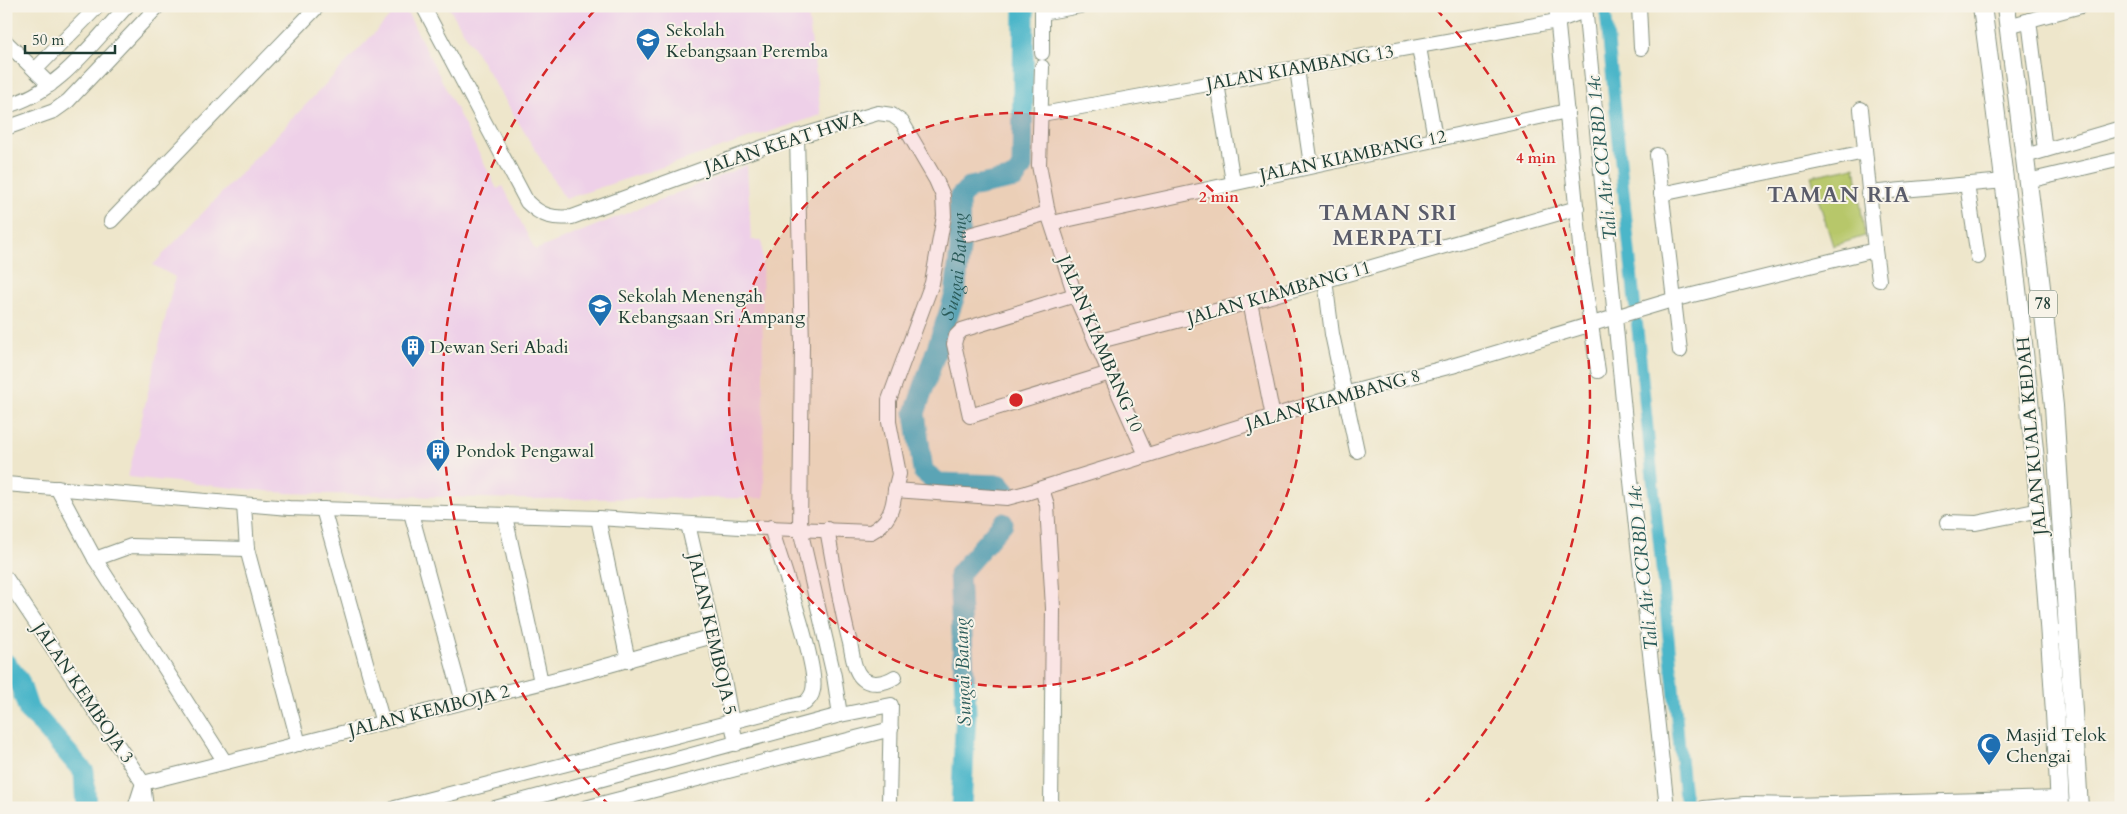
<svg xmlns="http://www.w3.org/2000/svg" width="2127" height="814" font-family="Cardo,serif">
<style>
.built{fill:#eed0e8}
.green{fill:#b7c76a;stroke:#6b824f}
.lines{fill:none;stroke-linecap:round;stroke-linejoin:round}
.canal{stroke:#4cb6c9;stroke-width:12}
.river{stroke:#4cb6c9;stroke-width:21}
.minor-casing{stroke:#869280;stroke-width:16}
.major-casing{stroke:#869280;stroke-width:20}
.minor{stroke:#fff;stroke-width:14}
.major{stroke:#fff;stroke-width:18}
.ring{fill:none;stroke:#d62828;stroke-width:2.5;stroke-dasharray:9 6}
.labels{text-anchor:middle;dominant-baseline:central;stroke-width:4;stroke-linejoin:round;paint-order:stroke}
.shield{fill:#f7f3e8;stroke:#60746a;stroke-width:1}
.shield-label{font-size:16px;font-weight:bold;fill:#1f3d34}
.poi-label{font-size:18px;fill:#1f3d34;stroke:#f7f3e8;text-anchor:start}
.street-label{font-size:18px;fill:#1f3d34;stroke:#f7f3e8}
.water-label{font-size:19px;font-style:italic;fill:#2a5b59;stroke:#f7f3e8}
.district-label{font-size:22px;font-weight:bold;letter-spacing:1px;fill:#5a5c6a;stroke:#f7f3e8}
.centre{fill:#d62828;stroke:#f7f3e8;stroke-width:2.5}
.ring-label{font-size:15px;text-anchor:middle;font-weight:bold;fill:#d62828;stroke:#f7f3e8;stroke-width:4;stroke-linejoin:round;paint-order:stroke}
</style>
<rect width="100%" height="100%" fill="#f7f3e8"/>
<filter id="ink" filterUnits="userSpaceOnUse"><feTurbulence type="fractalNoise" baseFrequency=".02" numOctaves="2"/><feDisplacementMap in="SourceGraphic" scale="10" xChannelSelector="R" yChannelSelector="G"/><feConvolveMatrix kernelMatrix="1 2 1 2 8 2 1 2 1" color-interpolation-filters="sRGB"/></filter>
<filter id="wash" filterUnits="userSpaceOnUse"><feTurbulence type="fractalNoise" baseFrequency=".0096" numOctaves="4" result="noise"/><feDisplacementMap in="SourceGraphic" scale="20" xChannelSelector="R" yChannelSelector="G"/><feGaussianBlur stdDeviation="1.12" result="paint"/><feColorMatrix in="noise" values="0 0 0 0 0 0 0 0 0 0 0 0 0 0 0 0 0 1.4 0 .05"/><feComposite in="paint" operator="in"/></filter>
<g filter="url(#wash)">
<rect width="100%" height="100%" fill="#eee6cb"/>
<g class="built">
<polygon points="400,6 404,6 497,189 503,186 535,250 747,165 751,240 762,240 764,498 524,499 286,493 128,477 175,277 153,265"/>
<polygon points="448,6 807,6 821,115 565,199"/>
</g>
<polygon class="green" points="1855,167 1865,236 1833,246 1811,176"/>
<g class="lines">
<g class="canal">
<polyline points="1605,6 1635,306"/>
<polyline points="1637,324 1684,792 1688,808"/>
</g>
<g class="river">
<path id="s1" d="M1006,492L1000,485L938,483L923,471L915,413L955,295L960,249L959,198L970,187L1015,178L1022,167L1024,6"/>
<polyline points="6,664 19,681 29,711 39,720 84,772 86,808"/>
<polyline points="961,808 966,712 959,574 1003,523"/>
</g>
</g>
</g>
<g filter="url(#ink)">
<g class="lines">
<defs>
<g id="minor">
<path d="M423,6L527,202C541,216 553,219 572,217L766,146L878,113L892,115L902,122L936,180L943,196L944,216L932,283L889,400V422L899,474L895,490L1007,498L1026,493L1344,394L1452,366L1672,300L1875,250L1861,109"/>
<polyline points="1556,6 1582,265 1598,371"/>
<polyline points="1585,6 1629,463 1667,808"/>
<polyline points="1639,6 1641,48"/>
<polyline points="1042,13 1080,6"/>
<polyline points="2029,20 2045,150"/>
<polyline points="2008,26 2081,6"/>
<polyline points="6,42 50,85"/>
<polyline points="1419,47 1435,138"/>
<polyline points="1042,53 1042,6"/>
<polyline points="1042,67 1039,165 1048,213 1075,295 1146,455"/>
<polyline points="1297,69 1311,165"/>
<polyline points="35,70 98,6"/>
<polyline points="1217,83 1233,182"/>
<path d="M6,106C58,93 92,43 127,6"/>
<polyline points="1042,114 1557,21 1585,11"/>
<polyline points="6,128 54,111 68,101 158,6"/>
<polyline points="797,136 802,345 800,529 834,676 840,715"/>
<polyline points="1657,155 1680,351"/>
<polyline points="2025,156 2121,128"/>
<polyline points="2028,181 2121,159"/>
<polyline points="1967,184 1978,257"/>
<polyline points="1868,193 2005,181"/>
<polyline points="1661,194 1865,152"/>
<polyline points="111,221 318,6"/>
<polyline points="1052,223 1567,111"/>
<polyline points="969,235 1048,213"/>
<polyline points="1875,250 1879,280"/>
<polyline points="1325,280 1332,334 1357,451"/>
<polyline points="1075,295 962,330 956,336 954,344 970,416 1110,373"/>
<polyline points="1250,302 1273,417"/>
<polyline points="1096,342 1250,302 1577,208"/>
<path d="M6,484L289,508L598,518L740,527L871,532C889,522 893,510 895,490"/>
<polyline points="57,488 95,559 225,762"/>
<polyline points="1042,489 1047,505 1053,608 1051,808"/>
<polyline points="244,505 247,549 299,744"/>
<polyline points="323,509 383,723"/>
<polyline points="411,513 463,702"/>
<polyline points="505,516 541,682"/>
<polyline points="598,518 628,661"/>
<polyline points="1947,522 1976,523 2040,510"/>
<polyline points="688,524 724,680 736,744"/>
<path d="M827,529C834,567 840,606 850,643C852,652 853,665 858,673C866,687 884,684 895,677"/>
<polyline points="95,559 131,546 247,549"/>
<polyline points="6,578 143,783 146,808"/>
<polyline points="143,783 588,671 713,636"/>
<polyline points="135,808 142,786"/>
<path d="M395,808L805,703C809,699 812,696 813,690C819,667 779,557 771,527"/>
<polyline points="495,808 840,715 891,705 889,802 887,808"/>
<polyline points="585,808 891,729"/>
<polyline points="1703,808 1746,804 1792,805 2060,798"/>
</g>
<g id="major">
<path d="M1982,6C2017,272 2048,539 2060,808"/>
<polyline points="2006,6 2041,287 2054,406 2079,808"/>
</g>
</defs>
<use href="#minor" class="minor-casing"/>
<use href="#major" class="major-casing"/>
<use href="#minor" class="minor"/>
<use href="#major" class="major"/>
</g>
</g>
<circle cx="1016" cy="400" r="287" fill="#d62828" fill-opacity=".12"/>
<g class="ring">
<circle cx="1016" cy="400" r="287"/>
<path d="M610 806A574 574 0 0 1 596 9M1436 9A574 574 0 0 1 1422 806"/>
</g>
<defs>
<symbol id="school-pin" viewBox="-11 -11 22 30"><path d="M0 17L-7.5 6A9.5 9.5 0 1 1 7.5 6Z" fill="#1f6fb2" stroke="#f7f3e8"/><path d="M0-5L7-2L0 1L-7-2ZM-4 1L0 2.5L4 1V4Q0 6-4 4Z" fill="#fff"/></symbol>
<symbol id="building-pin" viewBox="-11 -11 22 30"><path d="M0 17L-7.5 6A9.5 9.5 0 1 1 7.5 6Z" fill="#1f6fb2" stroke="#f7f3e8"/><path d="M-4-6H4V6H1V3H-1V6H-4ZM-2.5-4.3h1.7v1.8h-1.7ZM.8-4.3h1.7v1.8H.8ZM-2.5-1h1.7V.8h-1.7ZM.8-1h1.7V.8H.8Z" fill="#fff"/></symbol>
<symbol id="mosque-pin" viewBox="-11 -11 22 30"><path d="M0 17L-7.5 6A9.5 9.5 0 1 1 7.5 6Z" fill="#1f6fb2" stroke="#f7f3e8"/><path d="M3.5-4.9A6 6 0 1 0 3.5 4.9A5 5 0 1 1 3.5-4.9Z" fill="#fff"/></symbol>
</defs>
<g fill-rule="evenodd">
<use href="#school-pin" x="634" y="26" width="28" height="38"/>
<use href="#school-pin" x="586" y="292" width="28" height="38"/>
<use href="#building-pin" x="399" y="333" width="28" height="38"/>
<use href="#building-pin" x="424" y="437" width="28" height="38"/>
<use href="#mosque-pin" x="1975" y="731" width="28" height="38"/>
</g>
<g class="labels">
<rect class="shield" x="2029" y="290.5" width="28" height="27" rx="4"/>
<g class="shield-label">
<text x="2043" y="304">78</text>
</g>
<g class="poi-label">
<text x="666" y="30">Sekolah<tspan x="666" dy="21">Kebangsaan Peremba</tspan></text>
<text x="618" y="296">Sekolah Menengah<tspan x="618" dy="21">Kebangsaan Sri Ampang</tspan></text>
<text x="430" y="347">Dewan Seri Abadi</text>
<text x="456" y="451">Pondok Pengawal</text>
<text x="2006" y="735">Masjid Telok<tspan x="2006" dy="21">Chengai</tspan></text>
</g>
<g class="street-label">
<text transform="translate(1300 68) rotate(-10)">JALAN KIAMBANG 13</text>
<text transform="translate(784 143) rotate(-18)">JALAN KEAT HWA</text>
<text transform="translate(1353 156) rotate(-12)">JALAN KIAMBANG 12</text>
<text transform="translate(1279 293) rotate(-16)">JALAN KIAMBANG 11</text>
<text transform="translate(1100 344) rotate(67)">JALAN KIAMBANG 10</text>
<text transform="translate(1333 400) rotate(-16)">JALAN KIAMBANG 8</text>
<text transform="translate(2032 436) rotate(-95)">JALAN KUALA KEDAH</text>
<text transform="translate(712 634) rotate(77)">JALAN KEMBOJA 5</text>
<text transform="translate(83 693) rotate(56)">JALAN KEMBOJA 3</text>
<text transform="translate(429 711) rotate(-14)">JALAN KEMBOJA 2</text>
</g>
<g class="water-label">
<text transform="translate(1602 158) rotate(-96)">Tali Air CCRBD 14c</text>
<text stroke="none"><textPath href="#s1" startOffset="302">Sungai Batang</textPath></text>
<text transform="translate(1643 568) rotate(-96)">Tali Air CCRBD 14c</text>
<text transform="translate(963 672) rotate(-92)">Sungai Batang</text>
</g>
<g class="district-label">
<text x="1839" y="195">TAMAN RIA</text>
<text x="1388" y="213">TAMAN SRI<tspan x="1388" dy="25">MERPATI</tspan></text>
</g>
</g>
<circle cx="1016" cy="400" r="8" class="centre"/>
<g class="ring-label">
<text x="1536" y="163">4 min</text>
<text x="1219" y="202">2 min</text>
</g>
<rect width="2127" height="814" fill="none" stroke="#f7f3e8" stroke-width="25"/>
<path d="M25 45v8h90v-8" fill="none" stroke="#1f3d34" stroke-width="2.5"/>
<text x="32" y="45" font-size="15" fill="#1f3d34" stroke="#f7f3e8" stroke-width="4" paint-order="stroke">50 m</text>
</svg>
